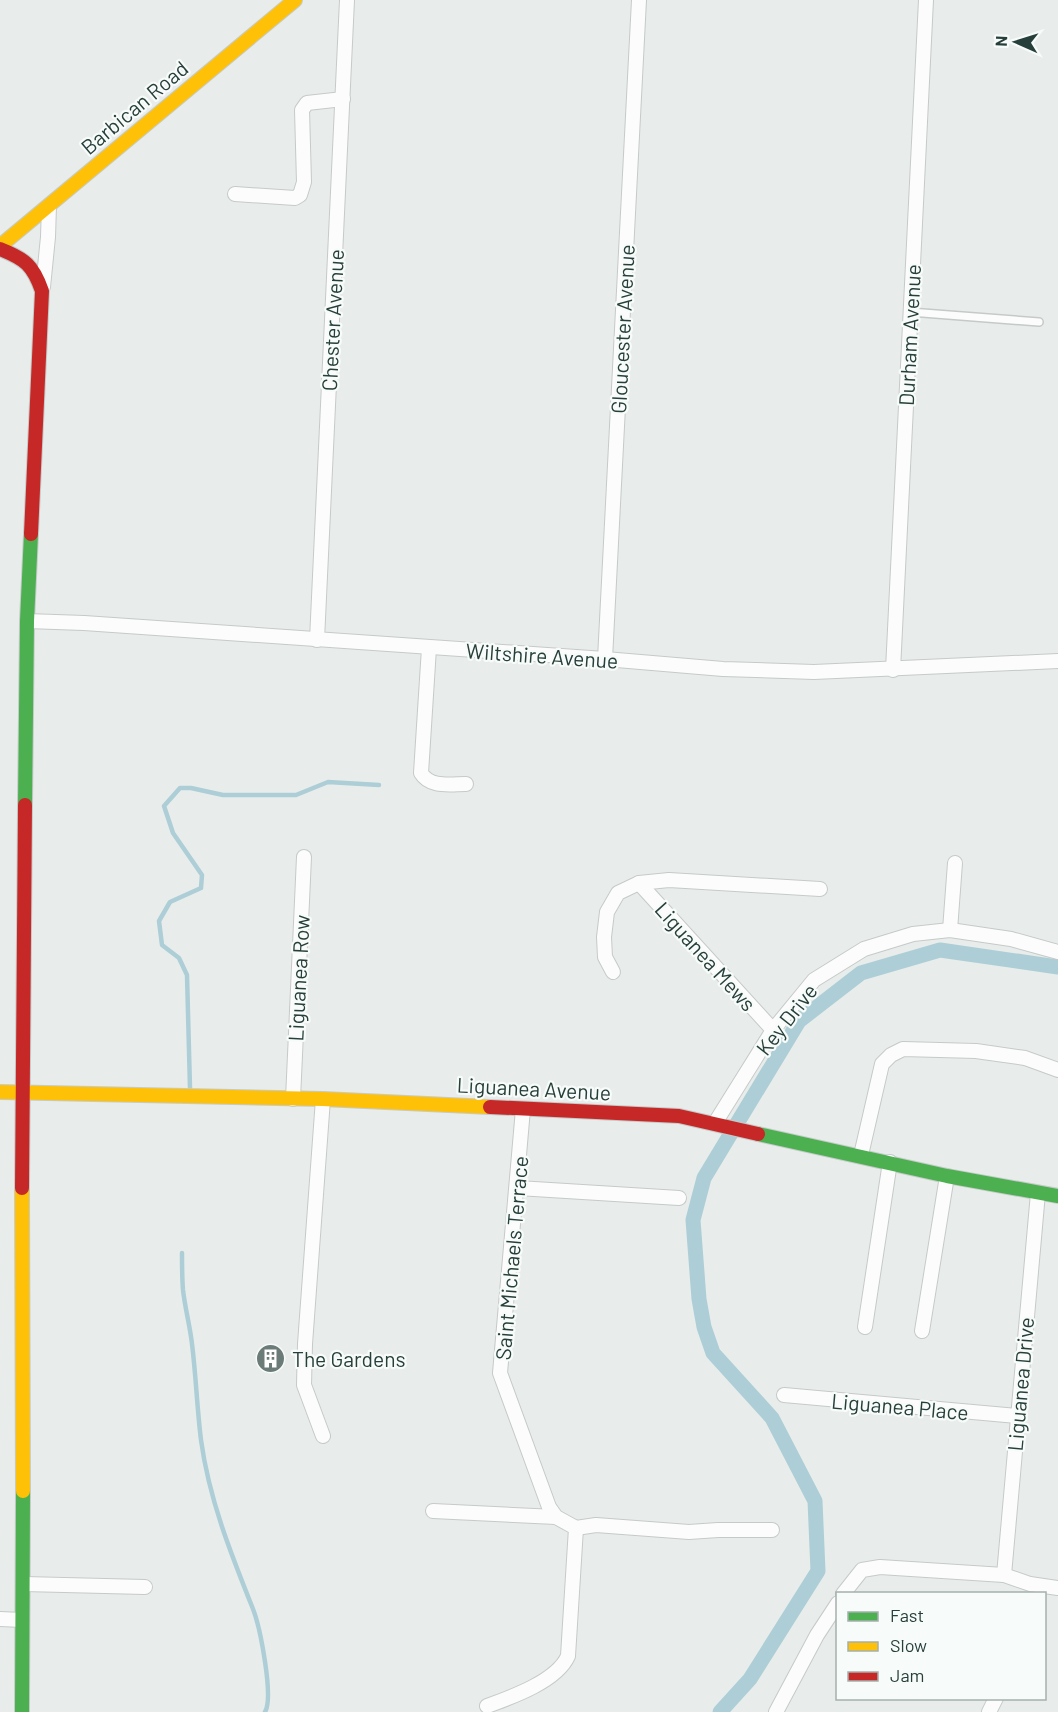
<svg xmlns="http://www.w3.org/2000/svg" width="1058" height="1712" font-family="Barlow,sans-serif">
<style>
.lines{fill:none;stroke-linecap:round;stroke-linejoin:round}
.stream{stroke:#adced6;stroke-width:4.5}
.canal{stroke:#adced6;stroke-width:15}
.lane-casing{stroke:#c5cac8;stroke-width:10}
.street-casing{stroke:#c5cac8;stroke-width:16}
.fast-casing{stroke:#c5cbc9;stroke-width:16}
.slow-casing{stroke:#c5cbc9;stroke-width:16}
.jam-casing{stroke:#c5cbc9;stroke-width:16}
.lane{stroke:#fcfcfc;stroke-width:7}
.street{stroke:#fcfcfc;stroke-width:14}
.fast{stroke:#4caf50;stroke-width:14}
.slow{stroke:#ffc107;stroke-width:14}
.jam{stroke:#c62828;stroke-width:14}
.labels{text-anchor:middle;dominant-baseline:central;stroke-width:4.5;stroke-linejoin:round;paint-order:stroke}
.street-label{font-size:21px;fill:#273f3a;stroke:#f7fbf9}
.poi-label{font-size:21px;fill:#273f3a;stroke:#f7fbf9;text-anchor:start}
</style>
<rect width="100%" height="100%" fill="#e8edeb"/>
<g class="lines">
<g class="stream">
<polyline points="190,1088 187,975 179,958 162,945 159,921 170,902 201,888 202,875 173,833 164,806 180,788 191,788 223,795 296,795 328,782 379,785"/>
<path d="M182,1253C182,1266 182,1278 183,1290C185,1308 190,1326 192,1344C196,1376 197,1408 201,1440C209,1499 231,1554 253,1609C260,1627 274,1697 265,1712"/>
</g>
<polyline class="canal" points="720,1712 750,1679 818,1571 815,1501 772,1418 713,1353 704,1327 699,1299 693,1220 704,1178 799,1021 861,973 940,950 1058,967"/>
<defs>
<polyline id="lane" points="910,312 1039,322"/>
<g id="street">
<polyline points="235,194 295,198 300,195 304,182 302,110 307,103 343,99"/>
<polyline points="43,287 48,237 49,206"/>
<polyline points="27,621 84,623 605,659 723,669 814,672 1058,661"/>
<polyline points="317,640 347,0"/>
<path d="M429,648L421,773C430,788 450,784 466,784"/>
<polyline points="605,659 639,0"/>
<polyline points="893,670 926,0"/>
<polyline points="950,930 955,863"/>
<polyline points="613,972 605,957 604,937 607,912 618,893 639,883"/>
<polyline points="773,1030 639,883 669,880 820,889"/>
<polyline points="293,1099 304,857"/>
<polyline points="323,1099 305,1344 304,1385 323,1436"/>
<polyline points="715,1123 773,1030 814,980 864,949 913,934 950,930 1011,939 1058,952"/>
<polyline points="861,1155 882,1064 891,1055 903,1049 976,1051 1025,1058 1058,1070"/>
<polyline points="518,1188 679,1198"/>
<polyline points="865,1327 890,1162"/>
<polyline points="922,1331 947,1176"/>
<polyline points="784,1395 1017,1416"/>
<polyline points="433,1511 556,1517"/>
<polyline points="576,1528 596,1525 689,1532 718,1530 772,1530"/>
<polyline points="1004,1575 1038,1193"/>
<polyline points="24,1584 145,1587"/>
<polyline points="843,1594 862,1570 880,1567 1004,1575 1030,1584 1058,1588"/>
<polyline points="0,1619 22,1620"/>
<path d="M487,1706C512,1697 557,1681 568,1656L576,1528L556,1517L549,1507L500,1373L523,1109"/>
<polyline points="776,1712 817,1635 838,1603"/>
<polyline points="989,1712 996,1698"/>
</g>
<g id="fast">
<polyline points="25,805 27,621 31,534"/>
<polyline points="758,1134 947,1176 1058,1196"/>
<polyline points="22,1712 23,1491"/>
</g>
<g id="slow">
<polyline points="0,246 295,0"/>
<polyline points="0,1092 323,1099 490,1107"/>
<polyline points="22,1188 23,1491"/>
</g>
<g id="jam">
<path d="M0,249C25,259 33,265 42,291L31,534"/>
<polyline points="490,1107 679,1116 758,1134"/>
<polyline points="22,1188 25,805"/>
</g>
</defs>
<use href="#lane" class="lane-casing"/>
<use href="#street" class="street-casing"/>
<use href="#fast" class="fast-casing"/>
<use href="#slow" class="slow-casing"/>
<use href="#jam" class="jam-casing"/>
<use href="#lane" class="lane"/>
<use href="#street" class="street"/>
<use href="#fast" class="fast"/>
<use href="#slow" class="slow"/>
<use href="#jam" class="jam"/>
</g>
<defs>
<symbol id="building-disc" viewBox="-11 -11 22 22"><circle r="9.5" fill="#6b7c78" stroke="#f7fbf9"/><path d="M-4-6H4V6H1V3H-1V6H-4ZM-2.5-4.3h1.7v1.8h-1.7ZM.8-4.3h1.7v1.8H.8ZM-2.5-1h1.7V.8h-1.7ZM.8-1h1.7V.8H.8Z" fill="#fff"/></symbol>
</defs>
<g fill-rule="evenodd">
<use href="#building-disc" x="254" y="1342" width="33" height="33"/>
</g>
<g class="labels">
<g class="street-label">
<text transform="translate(134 107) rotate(-40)">Barbican Road</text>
<text transform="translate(332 320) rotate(-87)">Chester Avenue</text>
<text transform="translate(622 329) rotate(-87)">Gloucester Avenue</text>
<text transform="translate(909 335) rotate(-87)">Durham Avenue</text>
<text transform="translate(542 655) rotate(4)">Wiltshire Avenue</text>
<text transform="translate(706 956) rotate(48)">Liguanea Mews</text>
<text transform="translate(298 978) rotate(-87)">Liguanea Row</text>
<text transform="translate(786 1019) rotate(-52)">Key Drive</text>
<text transform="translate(534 1088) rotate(3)">Liguanea Avenue</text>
<text transform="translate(511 1258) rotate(-85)">Saint Michaels Terrace</text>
<text transform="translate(1020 1384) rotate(-85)">Liguanea Drive</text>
<text transform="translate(900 1406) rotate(5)">Liguanea Place</text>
</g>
<g class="poi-label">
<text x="292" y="1358">The Gardens</text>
</g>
</g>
<rect x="836" y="1592" width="210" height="108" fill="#f7fbf9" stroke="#a4b0ad" stroke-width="1.5"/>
<rect x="848" y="1612" width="30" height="9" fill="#4caf50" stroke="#a4b0ad" stroke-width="1.5"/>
<text x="890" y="1622" font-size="18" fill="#273f3a">Fast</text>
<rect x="848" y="1642" width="30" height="9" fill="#ffc107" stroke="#a4b0ad" stroke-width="1.5"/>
<text x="890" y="1652" font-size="18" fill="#273f3a">Slow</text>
<rect x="848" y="1672" width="30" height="9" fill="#c62828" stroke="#a4b0ad" stroke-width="1.5"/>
<text x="890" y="1682" font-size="18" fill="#273f3a">Jam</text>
<g transform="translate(1016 42) rotate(273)" stroke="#f7fbf9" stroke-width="4.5" paint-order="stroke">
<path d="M0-4.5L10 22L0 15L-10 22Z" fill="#273f3a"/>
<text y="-9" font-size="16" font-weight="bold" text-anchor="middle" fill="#273f3a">N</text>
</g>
</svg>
